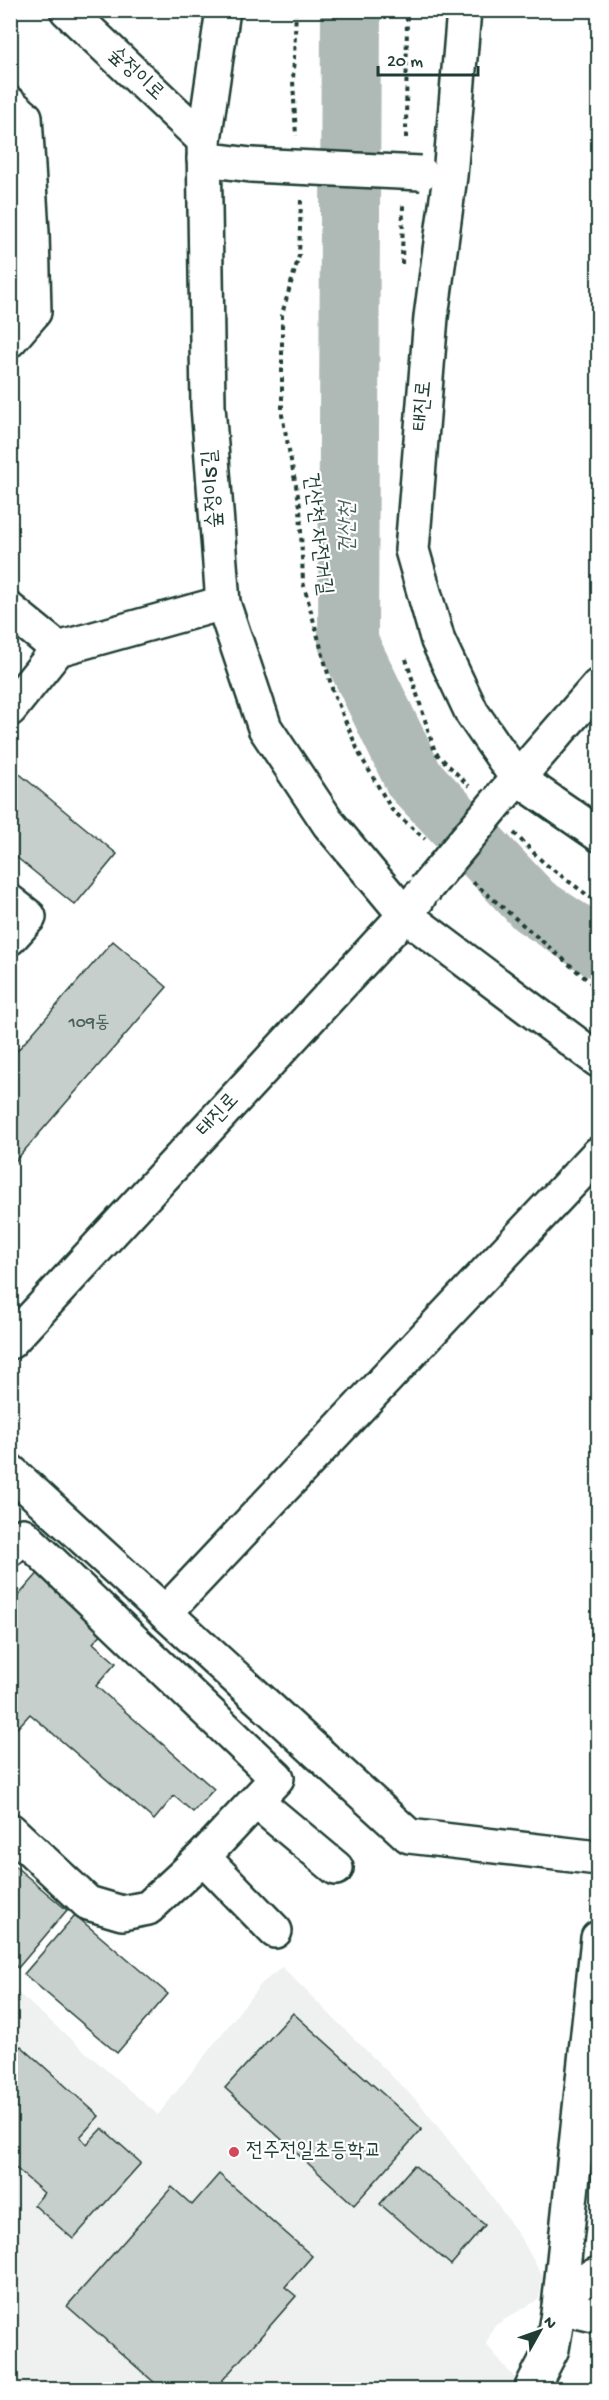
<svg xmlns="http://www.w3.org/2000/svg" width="609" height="2400" font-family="'Gochi Hand','Poor Story',sans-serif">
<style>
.built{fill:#eef1f0}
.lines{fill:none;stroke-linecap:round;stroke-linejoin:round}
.river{stroke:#afbab7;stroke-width:60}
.building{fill:#c7cfcc;stroke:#1f3d34;stroke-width:1.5}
.minor-casing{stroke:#1f3d34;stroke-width:38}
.path{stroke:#1f3d34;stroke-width:4;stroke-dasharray:4.5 4.5;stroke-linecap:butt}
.minor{stroke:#fff;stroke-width:33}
.minor-bridge-casing{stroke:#1f3d34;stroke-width:38;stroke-linecap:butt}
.minor-bridge{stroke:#fff;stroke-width:33}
.poi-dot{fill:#d1495b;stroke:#fff;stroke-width:2}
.labels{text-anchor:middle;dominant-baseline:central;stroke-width:4.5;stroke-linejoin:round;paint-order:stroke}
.number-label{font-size:18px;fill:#49625a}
.street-label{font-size:21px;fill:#1f3d34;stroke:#fff}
.poi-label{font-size:21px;fill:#1f3d34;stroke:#fff;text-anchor:start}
.water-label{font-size:22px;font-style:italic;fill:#4a625b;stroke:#fff}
</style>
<rect width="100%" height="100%" fill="#fff"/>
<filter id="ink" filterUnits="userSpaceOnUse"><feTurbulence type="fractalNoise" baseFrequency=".0167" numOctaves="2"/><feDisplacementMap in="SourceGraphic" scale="12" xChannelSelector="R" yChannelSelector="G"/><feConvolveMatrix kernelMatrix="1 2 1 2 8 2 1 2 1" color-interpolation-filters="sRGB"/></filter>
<g filter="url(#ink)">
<polygon class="built" points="282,1967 420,2104 487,2189 524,2243 542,2276 539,2299 494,2326 486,2344 524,2389 11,2389 10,1986 158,2115 261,1984"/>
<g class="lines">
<polyline class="river" points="351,10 348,642 414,779 534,906 598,948"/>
</g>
<g class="building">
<polygon points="10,253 23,264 10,279"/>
<polygon points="10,766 117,854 75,905 10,852"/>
<polygon points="113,941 167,987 10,1167 10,1059"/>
<polygon points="41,1570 106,1629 93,1643 116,1663 96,1686 214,1789 193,1812 174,1796 154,1820 30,1714 10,1736 10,1605"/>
<polygon points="10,1862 67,1910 18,1968 10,1961"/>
<polygon points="75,1915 168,1994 117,2053 24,1974"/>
<polygon points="293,2013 422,2129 354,2205 225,2088"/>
<polygon points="21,2046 99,2116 80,2137 87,2144 102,2128 141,2163 73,2239 34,2205 44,2193 10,2163 10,2057"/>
<polygon points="414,2165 485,2225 451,2265 380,2204"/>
<polygon points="219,2174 312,2256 285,2287 296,2296 214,2390 163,2390 67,2306 172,2187 192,2205"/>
</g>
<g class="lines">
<defs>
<g id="minor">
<polyline points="67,10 204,140"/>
<polyline points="223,10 204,140 208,406 223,603 265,728 329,824 405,915 598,1060"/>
<polyline points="464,10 450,176 431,317 412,550 438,641 472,713 517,778 598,834"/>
<polyline points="10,104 25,117 32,233 34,312 10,340"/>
<polyline points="204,159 251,165"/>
<polyline points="10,610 58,649"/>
<polyline points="10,709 58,649 223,603"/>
<polyline points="503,795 598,686"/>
<polyline points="10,902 29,917 10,938"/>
<polyline points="10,1342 405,915 419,897"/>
<polyline points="10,1471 409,1836 598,1858"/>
<polyline points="10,1549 23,1535 277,1778 203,1857 148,1908 122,1913 88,1903 10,1830"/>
<polyline points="165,1613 598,1154"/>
<polyline points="256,1801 336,1868"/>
<polyline points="203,1857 275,1931"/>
<polyline points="561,2291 598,2274"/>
<polyline points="559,2307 598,2316"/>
<polyline points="535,2390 533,2385 552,2349 559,2307 598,1938"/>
</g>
</defs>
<use href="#minor" class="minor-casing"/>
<g class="path">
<polyline points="296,10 293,81 296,136"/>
<polyline points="406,138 407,10"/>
<polyline points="301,200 299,256 282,314 282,415 300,506 303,582 333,692 360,755 392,810 425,839"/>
<polyline points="402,264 403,205"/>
<polyline points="406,659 435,752 469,786"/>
<polyline points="514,833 544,863 598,903"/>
<polyline points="473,882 598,989"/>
</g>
<use href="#minor" class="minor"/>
<defs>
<g id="minor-bridge">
<polyline points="251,165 421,173"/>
<polyline points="425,889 498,801"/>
</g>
</defs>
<use href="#minor-bridge" class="minor-bridge-casing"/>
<use href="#minor-bridge" class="minor-bridge"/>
</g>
</g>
<circle class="poi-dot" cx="234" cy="2152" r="6"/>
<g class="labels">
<g class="number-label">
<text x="89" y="1023">109동</text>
</g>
<g class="street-label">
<text transform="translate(135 75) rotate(43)">숲정이로</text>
<text transform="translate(424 406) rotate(-85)">태진로</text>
<text transform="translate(214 489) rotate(-94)">숲정이5길</text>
<text transform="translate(316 534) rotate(83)">건산천 자전거길</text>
<text transform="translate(219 1116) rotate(-47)">태진로</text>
</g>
<g class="poi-label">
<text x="246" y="2152">전주전일초등학교</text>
</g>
<g class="water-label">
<text transform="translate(349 528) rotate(-90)">건산천</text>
</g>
</g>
<rect width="609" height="2400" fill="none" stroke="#fff" stroke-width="36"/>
<rect x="18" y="18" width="573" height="2364" fill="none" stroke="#1f3d34" stroke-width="2" filter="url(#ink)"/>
<g transform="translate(540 2331) rotate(50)" stroke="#ffffff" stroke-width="4.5" paint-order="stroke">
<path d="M0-4.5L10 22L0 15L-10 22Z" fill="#1f3d34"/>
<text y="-9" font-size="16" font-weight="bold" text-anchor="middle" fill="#1f3d34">N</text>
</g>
<path d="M378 66v9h100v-9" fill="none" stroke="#1f3d34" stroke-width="3"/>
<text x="387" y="66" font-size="18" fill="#1f3d34" stroke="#ffffff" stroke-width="4.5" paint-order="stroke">20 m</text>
</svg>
